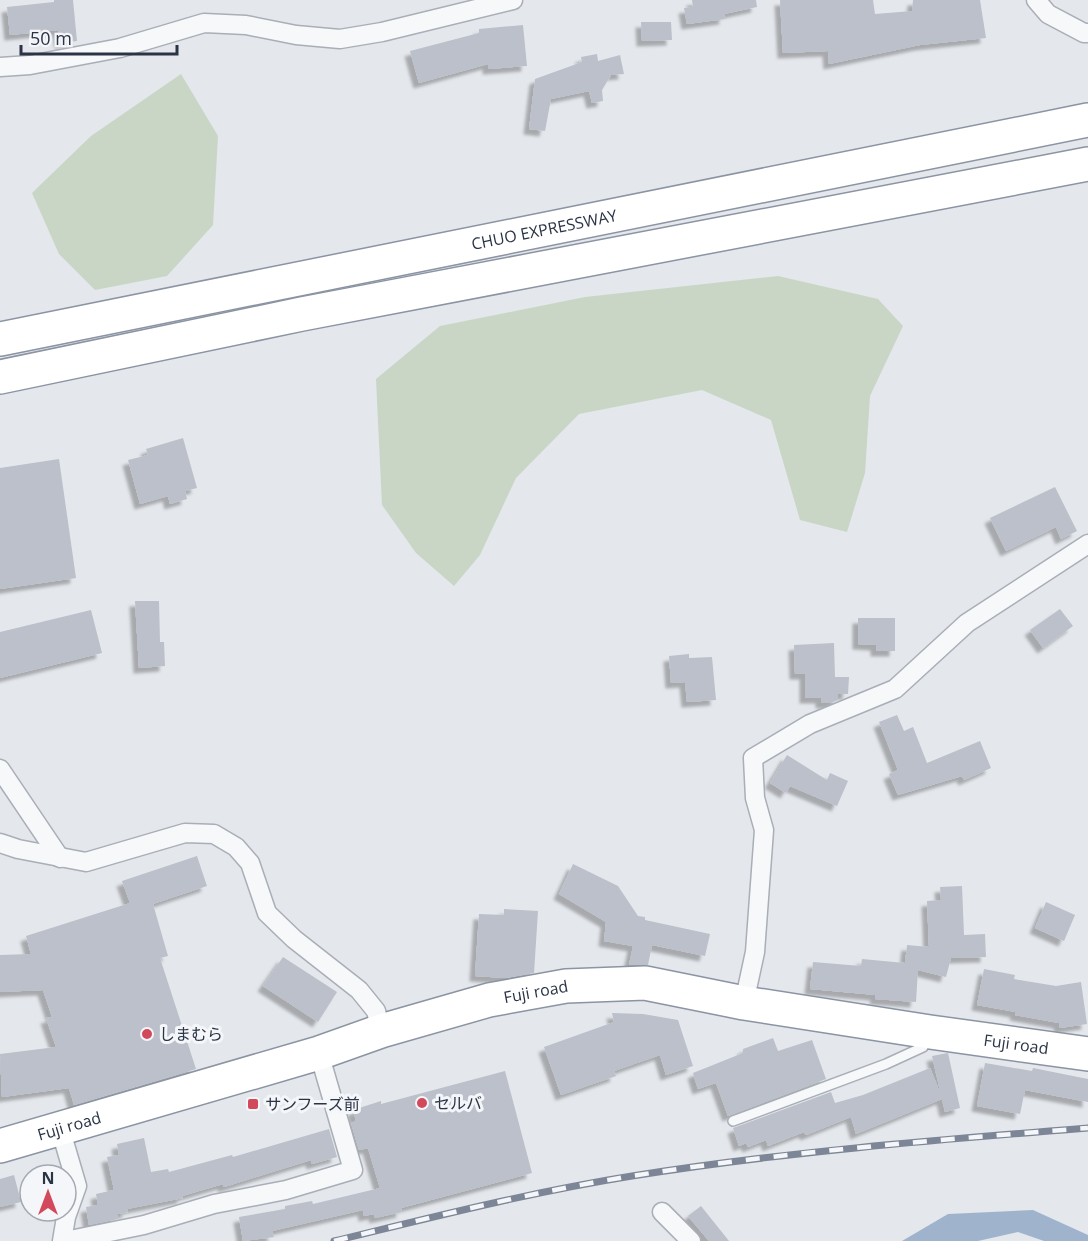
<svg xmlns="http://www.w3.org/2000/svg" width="1088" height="1241" font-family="'Open Sans','Noto Sans JP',sans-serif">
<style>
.green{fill:#c9d6c5}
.water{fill:#9fb4cc}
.building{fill:#bbc0ca;filter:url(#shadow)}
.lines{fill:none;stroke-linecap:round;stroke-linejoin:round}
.lane-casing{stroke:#a9aeb7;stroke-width:12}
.street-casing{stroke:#a9aeb7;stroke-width:21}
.highway-casing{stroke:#8b94a3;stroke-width:36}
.lane{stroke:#f7f8fa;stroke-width:9}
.street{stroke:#f7f8fa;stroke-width:18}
.highway{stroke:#fff;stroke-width:33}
.rail-casing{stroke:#7d8696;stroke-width:7}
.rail{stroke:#f4f6f9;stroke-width:4.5;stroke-dasharray:14;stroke-linecap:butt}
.poi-dot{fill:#d1495b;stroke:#f4f6f9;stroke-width:2}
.labels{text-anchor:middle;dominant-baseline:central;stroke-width:6;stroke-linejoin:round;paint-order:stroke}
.street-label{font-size:16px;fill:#2b3445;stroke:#f4f6f9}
.poi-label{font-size:16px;fill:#2b3445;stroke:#f4f6f9;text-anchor:start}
</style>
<defs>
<filter id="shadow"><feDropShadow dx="-5.5" dy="5.5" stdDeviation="1.5" flood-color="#0004"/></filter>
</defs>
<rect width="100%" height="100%" fill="#e4e7ec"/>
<g class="green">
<polygon points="181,74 218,136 213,225 167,276 95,290 59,254 32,193 91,136"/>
<polygon points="778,276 878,299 903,326 870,396 865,473 847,532 800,520 771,420 702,390 579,414 516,478 480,555 454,586 416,553 382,505 376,379 440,326 585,297"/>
</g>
<polygon class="water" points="1033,1210 1088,1235 1088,1241 1044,1241 1018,1232 978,1241 902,1241 948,1214"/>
<g class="building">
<polygon points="54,0 73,0 77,41 60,43 58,30 10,35 7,7 54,2"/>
<polygon points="692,0 756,0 757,7 724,14 725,19 687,24 684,8 693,7"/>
<polygon points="780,0 873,0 875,14 912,11 913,0 980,0 986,38 920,45 829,64 828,51 783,53"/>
<polygon points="641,22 671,22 672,40 642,41"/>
<polygon points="523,25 527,66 488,69 488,64 419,83 410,51 479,33 479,29"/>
<polygon points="597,54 598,61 620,55 624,74 611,75 602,90 603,101 592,103 589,91 551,99 545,131 529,129 535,79 582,62 581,57"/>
<polygon points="183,438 197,488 185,491 187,499 170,504 168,496 140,504 128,460 148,455 146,449"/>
<polygon points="59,459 76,578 0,589 0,468"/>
<polygon points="1055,487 1077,531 1061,539 1056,527 1006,551 990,518"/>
<polygon points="135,601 159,601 160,642 164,642 165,666 139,668"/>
<polygon points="1060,609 1073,626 1043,648 1030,630"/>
<polygon points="91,610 102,653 0,678 0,632"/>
<polygon points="858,618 895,618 895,651 876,651 876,645 858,644"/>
<polygon points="834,643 835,677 849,677 848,694 838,694 838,700 831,703 821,703 821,698 805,698 805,674 795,674 794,645"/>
<polygon points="689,654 689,658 712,657 716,700 687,702 685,682 671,683 669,656"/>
<polygon points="897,715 904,731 913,727 927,763 980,741 991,768 964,780 962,776 898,795 889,774 898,770 879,722"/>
<polygon points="787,755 827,780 830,773 848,781 837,806 790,786 786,793 770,783"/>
<polygon points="197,856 207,886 153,904 168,956 160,958 196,1069 74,1105 69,1088 2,1097 0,1054 56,1047 46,1018 52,1017 43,990 0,992 0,955 31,954 26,936 130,903 122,881"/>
<polygon points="573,864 618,886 638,916 645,917 645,920 710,934 705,956 652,945 648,965 629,965 633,946 604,941 606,922 559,894"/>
<polygon points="962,886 964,935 985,934 986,957 951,958 946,977 918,970 916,1002 875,999 876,995 810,989 813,962 861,966 862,959 905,963 907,945 929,947 927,901 941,900 940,887"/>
<polygon points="1046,902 1075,915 1064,941 1035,928"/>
<polygon points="504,909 538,911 534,973 505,978 475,976 479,914 504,915"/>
<polygon points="283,957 337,992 318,1022 263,986"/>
<polygon points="984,969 1015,975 1014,979 1056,986 1081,982 1087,1024 1060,1028 1059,1023 1015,1015 1016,1012 977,1005"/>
<polygon points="612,1013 643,1014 678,1020 693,1066 666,1075 660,1055 614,1071 616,1076 561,1095 544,1047 614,1022"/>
<polygon points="773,1038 778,1051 812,1040 826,1079 728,1116 716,1083 698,1089 693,1073 743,1053 743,1049"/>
<polygon points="948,1053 960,1108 945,1112 942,1099 856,1134 851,1117 806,1135 804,1132 768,1146 766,1140 748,1147 746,1143 739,1146 733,1128 831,1092 835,1103 863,1095 930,1068 941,1095 932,1056"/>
<polygon points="985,1063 1032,1071 1033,1068 1088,1079 1088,1102 1025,1090 1020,1114 977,1106"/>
<polygon points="505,1071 532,1173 401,1208 402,1212 375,1218 374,1214 364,1216 363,1210 272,1231 274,1237 243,1241 239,1217 285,1209 285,1206 312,1201 313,1204 380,1188 368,1148 359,1150 351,1123 356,1121 353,1110 381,1101 381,1104"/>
<polygon points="329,1129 337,1157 312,1164 311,1160 224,1187 223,1184 182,1196 183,1198 127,1209 128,1212 117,1214 118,1219 89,1225 86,1207 98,1205 96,1194 114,1190 107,1157 119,1155 117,1144 144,1138 151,1172 168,1169 169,1172 232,1155 233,1157"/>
<polygon points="14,1175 21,1202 0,1207 0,1179"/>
<polygon points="701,1206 729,1241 709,1241 688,1216"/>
</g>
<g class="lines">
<defs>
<polyline id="lane" points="733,1121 886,1064 923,1047 927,1039"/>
<g id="street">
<polyline points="1036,0 1048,14 1084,33 1088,33"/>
<polyline points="0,67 30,65 120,48 204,23 246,25 296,35 340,39 382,32 513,0"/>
<polyline points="0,769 60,858"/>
<polyline points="0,843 18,849 86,862 185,833 214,834 236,847 250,863 267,913 294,939 359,990 376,1011 381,1031"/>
<polyline points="744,1003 755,952 764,830 755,798 753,758 810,724 895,689 967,623 1088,544"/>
<polyline points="60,1128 77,1186 66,1217 62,1241"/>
<polyline points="662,1212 691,1241"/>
<polyline points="65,1241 144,1225 214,1204 286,1190 353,1170 319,1053"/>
</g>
<g id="highway">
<path id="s1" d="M0,339L1088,120"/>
<polyline points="0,377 302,314 1088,164"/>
<path id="s2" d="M0,1146L319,1053L381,1031L489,1000L566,986L645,983L744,1003L930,1032L1088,1054"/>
</g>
</defs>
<use href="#lane" class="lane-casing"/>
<use href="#street" class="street-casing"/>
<use href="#highway" class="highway-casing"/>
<use href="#lane" class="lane"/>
<use href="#street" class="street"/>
<use href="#highway" class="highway"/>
<defs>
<path id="rail" d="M334,1241C433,1217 531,1192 632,1176C783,1152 936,1140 1088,1128"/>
</defs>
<use href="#rail" class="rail-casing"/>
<use href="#rail" class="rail"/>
</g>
<g class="poi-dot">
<circle cx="147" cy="1034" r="6"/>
<circle cx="422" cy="1103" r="6"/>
<rect x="247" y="1098" width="12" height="12" rx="3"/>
</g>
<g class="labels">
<g class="street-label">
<text stroke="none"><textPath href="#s1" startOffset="555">CHUO EXPRESSWAY</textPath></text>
<text stroke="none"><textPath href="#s2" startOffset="558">Fuji road</textPath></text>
<text stroke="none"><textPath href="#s2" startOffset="1044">Fuji road</textPath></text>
<text stroke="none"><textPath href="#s2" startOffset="72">Fuji road</textPath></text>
</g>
<g class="poi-label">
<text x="159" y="1034">しまむら</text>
<text x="434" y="1103">セルバ</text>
<text x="265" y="1104">サンフーズ前</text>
</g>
</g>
<g transform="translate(48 1193)"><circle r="28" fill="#f4f6f9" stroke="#a4a8b1" stroke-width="1.5"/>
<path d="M0-4.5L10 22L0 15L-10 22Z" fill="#d1495b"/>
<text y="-9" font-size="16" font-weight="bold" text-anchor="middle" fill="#2b3445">N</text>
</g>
<path d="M21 45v9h156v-9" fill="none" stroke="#2b3445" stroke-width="3"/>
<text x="30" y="45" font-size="18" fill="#2b3445" stroke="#f4f6f9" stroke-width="4.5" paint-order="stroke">50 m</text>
</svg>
